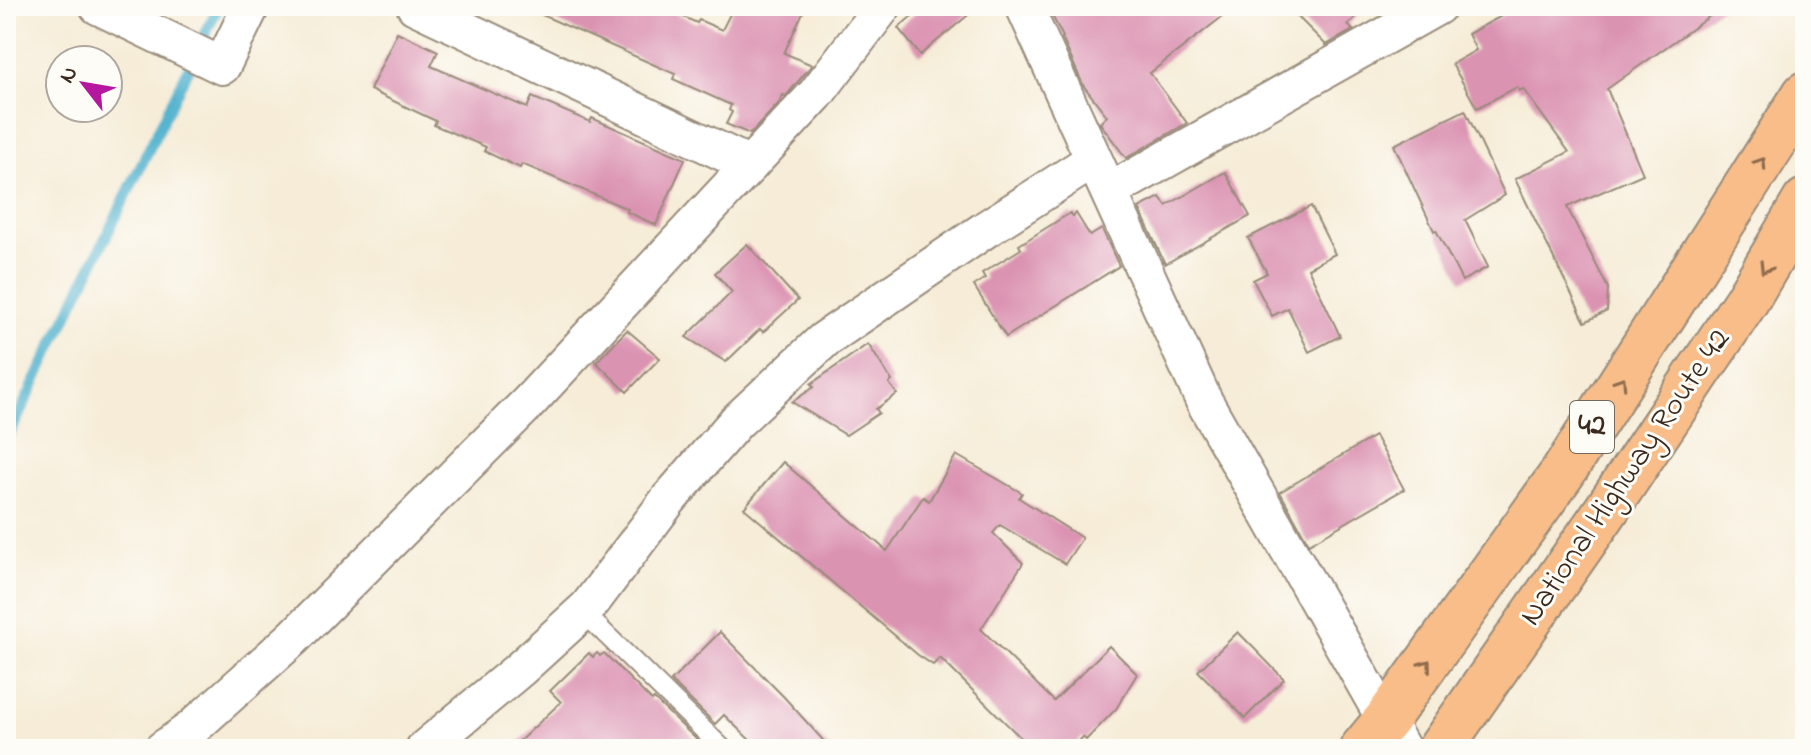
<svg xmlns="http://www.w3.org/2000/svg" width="1811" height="755" font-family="'Indie Flower',sans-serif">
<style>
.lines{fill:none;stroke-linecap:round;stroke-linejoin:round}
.stream{stroke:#4eb0cd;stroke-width:11}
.building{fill:#db93b2}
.service-casing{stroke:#988b7a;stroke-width:22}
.minor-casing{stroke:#988b7a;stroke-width:40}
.trunk-casing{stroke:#988b7a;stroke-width:48}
.service{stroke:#fff;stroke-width:18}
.minor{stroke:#fff;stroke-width:36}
.trunk{stroke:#f8bd89;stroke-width:44}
.oneway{stroke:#906c4e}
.labels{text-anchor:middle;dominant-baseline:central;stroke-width:6;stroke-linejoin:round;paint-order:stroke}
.shield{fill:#fdfcf7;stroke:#75695f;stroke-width:2}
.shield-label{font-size:30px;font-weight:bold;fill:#3b2a1e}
.street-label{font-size:32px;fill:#3b2a1e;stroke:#fdfcf7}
</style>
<rect width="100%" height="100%" fill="#fdfcf7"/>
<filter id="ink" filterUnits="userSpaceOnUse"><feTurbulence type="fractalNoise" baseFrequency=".0125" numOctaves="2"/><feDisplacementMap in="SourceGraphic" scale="16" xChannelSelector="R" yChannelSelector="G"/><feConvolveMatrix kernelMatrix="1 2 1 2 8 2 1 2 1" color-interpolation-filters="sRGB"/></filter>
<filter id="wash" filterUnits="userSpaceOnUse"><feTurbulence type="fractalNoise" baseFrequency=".006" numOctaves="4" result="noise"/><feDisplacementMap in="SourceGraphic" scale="32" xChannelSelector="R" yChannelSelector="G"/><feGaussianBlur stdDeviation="1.8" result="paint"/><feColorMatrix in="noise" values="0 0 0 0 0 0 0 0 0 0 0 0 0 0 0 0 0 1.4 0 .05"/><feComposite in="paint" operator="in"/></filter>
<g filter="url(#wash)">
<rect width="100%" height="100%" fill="#f6ecd7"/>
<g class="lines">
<polyline class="stream" points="6,441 219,6"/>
</g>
<g id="blocks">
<g class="building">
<polygon points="522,6 659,6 697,23 699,20 722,30 734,6 806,6 784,53 812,65 786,96 783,95 780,102 750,134 726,124 732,112 729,110 731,105 673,79 675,74"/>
<polygon points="924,6 979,6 920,55 898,28"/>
<polygon points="1047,6 1236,6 1150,73 1187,123 1126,158 1100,123 1107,116 1083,85 1062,38 1063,37"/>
<polygon points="1287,6 1367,6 1348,25 1353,30 1326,45"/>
<polygon points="1520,6 1724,6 1607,89 1643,174 1567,207 1608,288 1607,311 1585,322 1515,179 1569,152 1523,89 1519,91 1517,87 1477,108 1452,64 1476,50 1468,34"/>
<polygon points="397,32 438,51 431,66 527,108 532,97 590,122 592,118 685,159 656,225 627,212 628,209 522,164 520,168 484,151 486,147 434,125 436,121 370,90"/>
<polygon points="1465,110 1505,195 1465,220 1488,267 1462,281 1436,230 1434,231 1394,145"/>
<polygon points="1225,172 1250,216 1165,264 1139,208 1160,197 1166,206"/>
<polygon points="1311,206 1335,254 1308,268 1340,336 1309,352 1288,308 1272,316 1253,280 1267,273 1248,238"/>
<polygon points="1070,213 1073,216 1076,213 1090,236 1102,229 1119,266 1006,337 974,286 985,278 982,273 1021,249 1019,245"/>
<polygon points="747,244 798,300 763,332 760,329 726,362 686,337 732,292 715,273"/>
<polygon points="627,330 660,358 627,392 596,362"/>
<polygon points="868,344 892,381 889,383 897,394 876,409 879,413 846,435 792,402 814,387 811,384"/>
<polygon points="1375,436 1404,489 1309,544 1280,492"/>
<polygon points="956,455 1022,493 1019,498 1082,538 1065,564 1000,525 993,533 1023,563 981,629 1054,701 1109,646 1137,674 1116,709 1086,740 1083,737 1071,749 1032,749 940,658 933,665 918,655 744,508 783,462 887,551 923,497 929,501"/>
<polygon points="720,632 784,697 831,749 759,749 724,715 715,724 671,681"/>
<polygon points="1238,632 1284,679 1245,718 1198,671"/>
<polygon points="589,653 593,657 597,653 600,656 604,653 652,701 654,699 698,741 690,749 511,749 561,702 550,691"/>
</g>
</g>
</g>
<g filter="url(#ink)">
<use href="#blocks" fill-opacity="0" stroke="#988b7a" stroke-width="2"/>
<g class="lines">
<defs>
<polyline id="service" points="583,612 723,749"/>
<g id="minor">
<polyline points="98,6 222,66 251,6"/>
<polyline points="415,6 750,165"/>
<polyline points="1024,6 1204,401 1402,749"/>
<polyline points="1110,191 1438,6"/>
<polyline points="163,749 190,730 293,638 528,403 816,94 883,6"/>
<polyline points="424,749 520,669 588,607 669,499 736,422 824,340 986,229 1093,160"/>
</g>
<g id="trunk">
<polyline points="1362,749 1386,720 1564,471 1805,94"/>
<polyline points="1440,749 1605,512 1746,301 1805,201"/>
</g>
</defs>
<use href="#service" class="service-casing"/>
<use href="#minor" class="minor-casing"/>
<use href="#trunk" class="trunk-casing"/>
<use href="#service" class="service"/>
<use href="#minor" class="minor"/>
<use href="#trunk" class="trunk"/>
</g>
<defs><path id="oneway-chevron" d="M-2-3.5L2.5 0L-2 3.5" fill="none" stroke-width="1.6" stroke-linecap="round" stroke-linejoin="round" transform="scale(2)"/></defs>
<g class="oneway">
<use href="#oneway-chevron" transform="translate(1761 163) rotate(-57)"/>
<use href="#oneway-chevron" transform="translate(1765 268) rotate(121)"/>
<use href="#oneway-chevron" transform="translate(1621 382) rotate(-57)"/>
<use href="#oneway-chevron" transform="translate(1426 665) rotate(-54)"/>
</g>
</g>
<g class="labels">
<rect class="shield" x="1570" y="401" width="44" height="52" rx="6"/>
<g class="shield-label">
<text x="1592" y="427">42</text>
</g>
<g class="street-label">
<text transform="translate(1626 478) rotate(-56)">National Highway Route 42</text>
</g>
</g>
<rect width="1811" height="755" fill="none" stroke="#fdfcf7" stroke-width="32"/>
<g transform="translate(84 84) rotate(301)"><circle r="38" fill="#fdfcf7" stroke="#afa8a0" stroke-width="2"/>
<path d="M0-6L14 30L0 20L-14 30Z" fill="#b5179e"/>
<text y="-12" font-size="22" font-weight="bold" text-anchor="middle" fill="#3b2a1e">N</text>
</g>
</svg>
